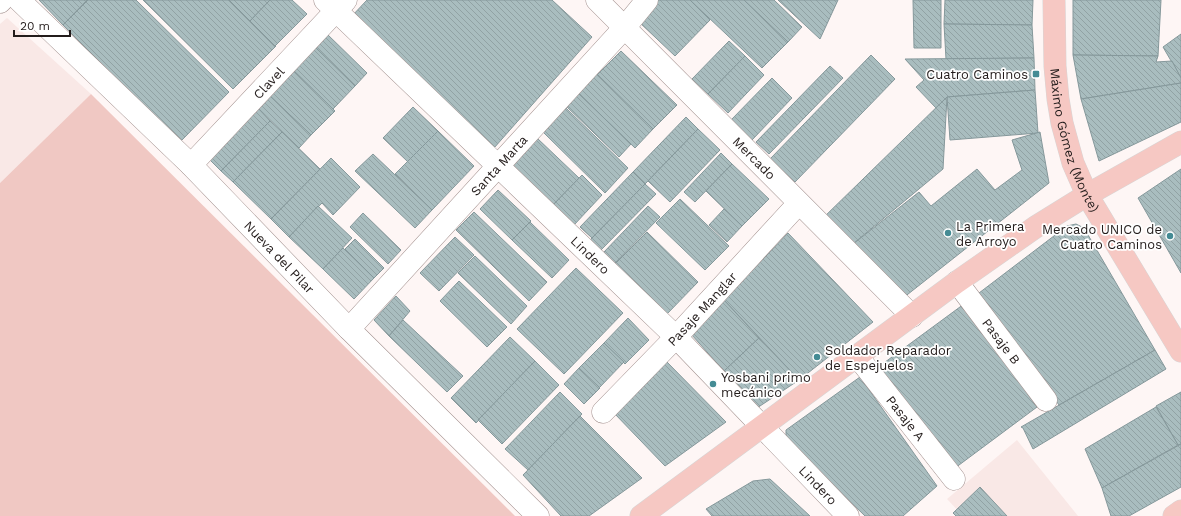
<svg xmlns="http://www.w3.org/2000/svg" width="1181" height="516" font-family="'Work Sans',sans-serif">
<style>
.built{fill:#f9e8e6}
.pitch{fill:#f0c8c3}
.building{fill:url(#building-back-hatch);stroke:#85989b}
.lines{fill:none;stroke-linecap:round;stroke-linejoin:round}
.minor-casing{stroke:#a2908e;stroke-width:23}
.major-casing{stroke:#d7d6d6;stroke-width:23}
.minor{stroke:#fff;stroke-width:22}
.major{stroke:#f6c8c3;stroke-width:22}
.poi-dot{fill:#448b94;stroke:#fff;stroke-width:1.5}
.labels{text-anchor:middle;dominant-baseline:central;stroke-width:3.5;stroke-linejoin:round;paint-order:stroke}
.poi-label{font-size:13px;fill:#231c1b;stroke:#fff;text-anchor:start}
.street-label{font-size:13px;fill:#231c1b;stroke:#fff}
</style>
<defs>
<pattern id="building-back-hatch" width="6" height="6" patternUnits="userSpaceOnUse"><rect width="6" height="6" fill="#a9bdbf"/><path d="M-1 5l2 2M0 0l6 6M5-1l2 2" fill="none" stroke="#91a2a4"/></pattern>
</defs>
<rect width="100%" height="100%" fill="#fef6f5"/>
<g class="built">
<polygon points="7,18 91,94 0,183 0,24"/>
<polygon points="1017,440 1078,516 963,516 947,499"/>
</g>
<polygon class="pitch" points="91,94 515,516 0,516 0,183"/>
<g class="building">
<polygon points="39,0 87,0 63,25"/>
<polygon points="88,0 136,0 229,92 180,142 63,25"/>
<polygon points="143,0 229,0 276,46 233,89"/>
<polygon points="229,0 270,0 250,21"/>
<polygon points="270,0 292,0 307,14 275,46 250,21"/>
<polygon points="367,0 552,0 592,37 494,148 351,17"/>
<polygon points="656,0 690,0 710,20 675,56 638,21"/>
<polygon points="690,0 745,0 788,42 762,68"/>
<polygon points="744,0 774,0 802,27 788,42"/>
<polygon points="778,0 838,0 820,39"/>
<polygon points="913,0 941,0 941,48 914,48"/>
<polygon points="945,0 1033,0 1032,25 944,24"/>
<polygon points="1073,0 1161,0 1158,56 1073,55"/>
<polygon points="944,24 1032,25 1034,58 946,59"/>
<polygon points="326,33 367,73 355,86 313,45"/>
<polygon points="1181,34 1181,78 1163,47"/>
<polygon points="729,41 745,56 708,94 692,79"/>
<polygon points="313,45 355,86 333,109 291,68"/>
<polygon points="621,51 677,105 653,129 597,75"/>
<polygon points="871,55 895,79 795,182 770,159"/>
<polygon points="1073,55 1158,56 1156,62 1172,61 1181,78 1181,83 1081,99"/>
<polygon points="745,56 764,75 728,113 708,94"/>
<polygon points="1034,58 1035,90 947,97 936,108 916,87 924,80 905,59"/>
<polygon points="830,66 843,78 769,154 756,142"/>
<polygon points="291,68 335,111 311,135 268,94"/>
<polygon points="597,74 653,129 635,148 578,93"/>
<polygon points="772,78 792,98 752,140 731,120"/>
<polygon points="1181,83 1181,122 1099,161 1081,99"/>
<polygon points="1035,90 1038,133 950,140 947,97"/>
<polygon points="578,93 631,144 619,157 566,106"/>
<polygon points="268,94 311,135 299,148 257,107"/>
<polygon points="947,97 943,169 848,248 821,220"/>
<polygon points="257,107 270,121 221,171 207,157"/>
<polygon points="413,107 438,131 408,162 383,138"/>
<polygon points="566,108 628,168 605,193 543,132"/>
<polygon points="686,117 698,129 645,184 633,172"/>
<polygon points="270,121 282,132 233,182 221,171"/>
<polygon points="698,129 720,150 670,202 648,181"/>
<polygon points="438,131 474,166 432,210 395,174"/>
<polygon points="282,132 320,169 271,219 233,182"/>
<polygon points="1040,132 1049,183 898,302 848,248 919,192 931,206 977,169 995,190 1022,170 1012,140"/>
<polygon points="537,138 579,178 553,205 512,165"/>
<polygon points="721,153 732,164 695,202 684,192"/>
<polygon points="373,154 432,210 415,228 355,171"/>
<polygon points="331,158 360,187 333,215 322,203 289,237 271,219"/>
<polygon points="732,164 769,199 742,226 706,191"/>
<polygon points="1181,169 1181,273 1138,198"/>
<polygon points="633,172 645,184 592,238 580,227"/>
<polygon points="582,175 602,195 574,225 553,205"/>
<polygon points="645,184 656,194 601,250 590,240"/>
<polygon points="498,190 531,221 512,240 480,209"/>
<polygon points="680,199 729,246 705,270 656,223"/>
<polygon points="318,206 352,238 323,269 289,237"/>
<polygon points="648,206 660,217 614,264 603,253"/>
<polygon points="724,209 742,226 727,242 709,225"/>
<polygon points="474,212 547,282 529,301 456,230"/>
<polygon points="363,213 401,250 388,264 350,227"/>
<polygon points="530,222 569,260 552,278 512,240"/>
<polygon points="1076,224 1084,228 1155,350 1059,405 979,293 1067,226"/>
<polygon points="647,232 698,282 666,315 614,265"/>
<polygon points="788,233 873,322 799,380 724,300"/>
<polygon points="455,237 474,255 439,291 420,273"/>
<polygon points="355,239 384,268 374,278 345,249"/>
<polygon points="343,248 374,278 354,299 323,269"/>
<polygon points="475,256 527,306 511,324 458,273"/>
<polygon points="576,268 623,313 564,374 517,329"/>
<polygon points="459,281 507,327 487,347 440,301"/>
<polygon points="396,296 410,311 389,336 374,320"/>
<polygon points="724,300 759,338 724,371 691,334"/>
<polygon points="964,304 1037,407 955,468 877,368"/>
<polygon points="628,318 649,340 625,364 604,343"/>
<polygon points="403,320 463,376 447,392 389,336"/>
<polygon points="510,337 535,361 476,423 451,398"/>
<polygon points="759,338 799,380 757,408 724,371"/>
<polygon points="604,343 624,362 599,388 579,368"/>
<polygon points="1155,350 1166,369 1033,449 1023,428 1021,427"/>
<polygon points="665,360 726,422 665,466 614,413"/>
<polygon points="535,361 559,385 502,444 478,420"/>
<polygon points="579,368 600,388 584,404 564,384"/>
<polygon points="860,377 937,486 903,516 865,516 786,439 786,430"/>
<polygon points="560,392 582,414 528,470 505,449"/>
<polygon points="1181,392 1181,444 1178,445 1156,406"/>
<polygon points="1156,407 1178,445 1102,488 1085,449"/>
<polygon points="580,416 642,478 589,516 561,516 523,475"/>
<polygon points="1181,444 1181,487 1129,516 1111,516 1102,488"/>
<polygon points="770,479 810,516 712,516 706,509 753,481"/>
<polygon points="980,487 1007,516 956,516 953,513"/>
</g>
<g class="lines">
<defs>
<g id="minor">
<path id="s1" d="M19,0L191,165L349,329L538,516"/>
<path id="s2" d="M325,0L676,337L848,516"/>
<path id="s3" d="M597,0L912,316"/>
<polyline points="0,2 2,0"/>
<path id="s4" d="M191,165L346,0"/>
<path id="s5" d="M957,282L1046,400"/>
<path id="s6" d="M349,329L625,27L647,0"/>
<path id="s7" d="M857,356L954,479"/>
<path id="s8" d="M603,412L676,337L799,203"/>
</g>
<g id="major">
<path id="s9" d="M1054,0L1055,66L1058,99L1062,123L1073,163L1087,195L1181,351"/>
<polyline points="641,516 957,282 1037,226 1087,195 1181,142"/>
<polyline points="1174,516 1181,511"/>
</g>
</defs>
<use href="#minor" class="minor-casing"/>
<use href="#major" class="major-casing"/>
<use href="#minor" class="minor"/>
<use href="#major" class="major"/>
</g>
<g class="poi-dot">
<rect x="1032" y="70" width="8" height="8" rx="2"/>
<circle cx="948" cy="233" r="4"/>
<circle cx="1170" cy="236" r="4"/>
<circle cx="817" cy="357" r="4"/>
<circle cx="713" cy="384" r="4"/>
</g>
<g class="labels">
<g class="poi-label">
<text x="1028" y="74" text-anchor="end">Cuatro Caminos</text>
<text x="956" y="226">La Primera<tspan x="956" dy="15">de Arroyo</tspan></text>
<text x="1162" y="229" text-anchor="end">Mercado UNICO de<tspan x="1162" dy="15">Cuatro Caminos</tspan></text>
<text x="825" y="350">Soldador Reparador<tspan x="825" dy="15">de Espejuelos</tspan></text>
<text x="721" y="377">Yosbani primo<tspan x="721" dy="15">mecánico</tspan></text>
</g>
<g class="street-label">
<text stroke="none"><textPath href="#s4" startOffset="113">Clavel</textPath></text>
<text stroke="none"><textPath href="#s9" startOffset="143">Máximo Gómez (Monte)</textPath></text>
<text stroke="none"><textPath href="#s3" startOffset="223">Mercado</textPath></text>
<text stroke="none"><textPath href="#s6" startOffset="222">Santa Marta</textPath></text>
<text stroke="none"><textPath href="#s2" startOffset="368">Lindero</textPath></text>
<text stroke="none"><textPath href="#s1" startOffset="366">Nueva del Pilar</textPath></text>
<text stroke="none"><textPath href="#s8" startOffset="143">Pasaje Manglar</textPath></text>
<text stroke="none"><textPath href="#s5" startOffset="74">Pasaje B</textPath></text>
<text stroke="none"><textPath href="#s7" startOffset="79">Pasaje A</textPath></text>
<text stroke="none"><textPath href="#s2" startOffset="692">Lindero</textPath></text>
</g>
</g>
<path d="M14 30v6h56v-6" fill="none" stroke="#231c1b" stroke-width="2"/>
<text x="20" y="30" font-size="12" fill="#231c1b" stroke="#ffffff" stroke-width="3" paint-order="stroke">20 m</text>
</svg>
